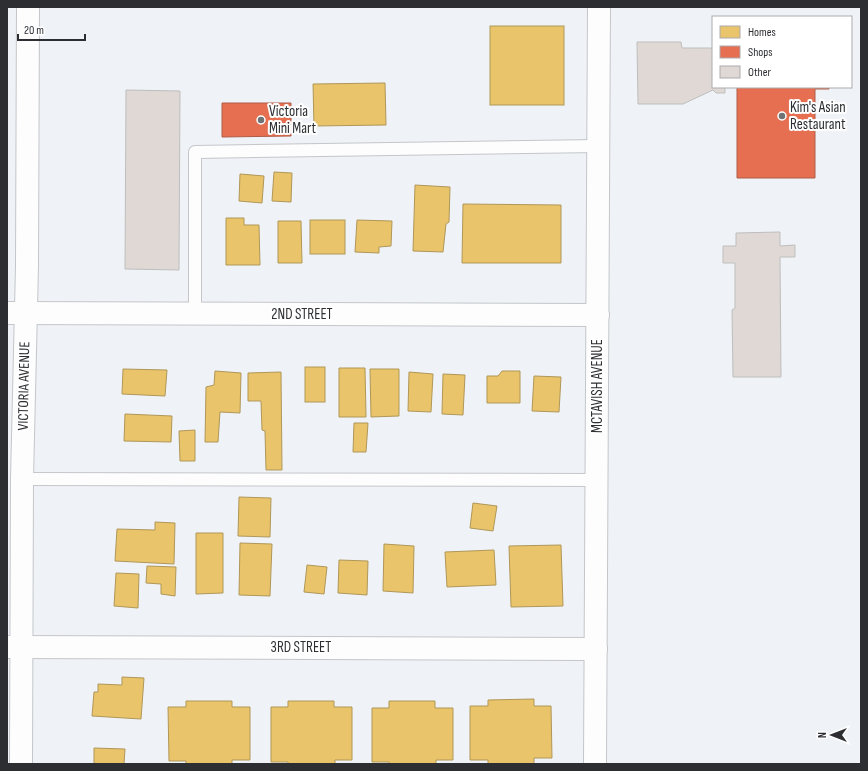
<svg xmlns="http://www.w3.org/2000/svg" width="868" height="771" font-family="'Sofia Sans Condensed',sans-serif">
<style>
.homes{fill:#e9c46a;stroke:#b09759}
.shops{fill:#e76f51;stroke:#af5c47}
.building{fill:#dfd8d4;stroke:#bebebe}
.lines{fill:none;stroke-linecap:round;stroke-linejoin:round}
.service-casing{stroke:#c4c6c9;stroke-width:14}
.minor-casing{stroke:#c4c6c9;stroke-width:24}
.primary-casing{stroke:#c4c6c9;stroke-width:24}
.service{stroke:#fdfdfe;stroke-width:12}
.minor{stroke:#fdfdfe;stroke-width:22}
.primary{stroke:#fdfdfe;stroke-width:22}
.poi-dot{fill:#707376;stroke:#fff;stroke-width:1.5}
.labels{text-anchor:middle;dominant-baseline:central;stroke-width:4;stroke-linejoin:round;paint-order:stroke}
.poi-label{font-size:15px;fill:#2c2e31;stroke:#fff;text-anchor:start}
.street-label{font-size:15px;fill:#2c2e31;stroke:#fff}
</style>
<rect width="100%" height="100%" fill="#eff2f6"/>
<g class="homes">
<rect x="490" y="26" width="74" height="79"/>
<polygon points="385,83 386,125 314,126 313,84"/>
<polygon points="274,172 292,173 291,202 272,201"/>
<polygon points="240,174 264,176 262,203 239,201"/>
<polygon points="415,185 450,187 449,222 446,224 443,252 413,251"/>
<polygon points="463,204 561,205 561,263 462,263"/>
<polygon points="226,218 244,218 244,225 259,225 260,265 226,265"/>
<rect x="310" y="220" width="35" height="34"/>
<polygon points="357,220 392,221 391,246 379,247 379,253 355,252"/>
<polygon points="278,221 301,221 302,263 278,263"/>
<rect x="305" y="367" width="20" height="35"/>
<polygon points="339,368 365,368 366,417 339,417"/>
<polygon points="123,369 167,370 165,396 122,394"/>
<polygon points="370,369 399,369 399,416 371,417"/>
<polygon points="215,371 241,373 240,413 220,412 218,442 205,442 206,387 214,385"/>
<polygon points="502,371 520,371 520,403 487,403 487,376 498,376"/>
<polygon points="281,372 282,470 266,470 265,431 262,430 261,401 248,401 248,373"/>
<polygon points="409,372 433,374 431,412 408,411"/>
<polygon points="443,374 465,375 463,415 442,414"/>
<polygon points="534,376 561,377 559,412 532,411"/>
<polygon points="125,414 172,416 171,442 124,441"/>
<polygon points="354,423 368,423 366,452 353,452"/>
<polygon points="195,430 195,461 180,461 179,431"/>
<polygon points="239,497 271,498 270,537 238,536"/>
<polygon points="473,503 497,506 493,531 470,528"/>
<polygon points="155,522 175,523 174,564 115,561 117,529 155,530"/>
<polygon points="196,533 223,533 223,593 196,594"/>
<polygon points="240,543 272,544 270,596 239,595"/>
<polygon points="384,544 414,546 413,593 383,591"/>
<polygon points="561,545 563,606 511,607 509,546"/>
<polygon points="494,550 496,585 447,587 445,552"/>
<polygon points="339,560 368,561 367,595 338,593"/>
<polygon points="307,565 327,567 324,594 304,592"/>
<polygon points="147,566 176,567 175,596 161,594 161,584 146,583"/>
<polygon points="116,573 139,574 138,608 114,606"/>
<polygon points="122,677 144,678 141,719 92,716 94,692 98,692 98,684 122,685"/>
<polygon points="534,699 534,706 551,706 552,758 534,758 534,764 488,764 488,760 470,760 470,706 488,706 488,700"/>
<polygon points="186,701 232,701 232,707 250,707 250,760 232,760 232,764 186,764 186,761 169,761 168,707 186,707"/>
<polygon points="288,701 334,701 334,707 352,707 352,760 335,760 335,764 288,764 288,762 271,762 271,707 288,707"/>
<polygon points="389,701 435,701 435,708 453,708 453,760 436,760 436,764 389,764 389,762 372,762 372,708 389,708"/>
<polygon points="94,748 125,749 124,764 94,764"/>
</g>
<g class="shops">
<polygon points="737,87 829,87 829,89 815,89 815,178 737,178"/>
<polygon points="222,103 291,103 291,136 222,137"/>
</g>
<g class="building">
<polygon points="637,42 681,42 682,48 713,48 713,87 725,87 725,93 716,93 713,90 683,104 638,104"/>
<polygon points="126,90 180,91 179,270 125,269"/>
<polygon points="780,232 780,246 795,245 795,257 780,257 781,377 733,377 732,310 735,308 735,263 723,263 723,246 736,246 736,233"/>
</g>
<g class="lines">
<defs>
<g id="service">
<polyline points="195,313 195,152 598,146"/>
<polyline points="22,479 597,480"/>
</g>
<g id="minor">
<polyline points="7,313 598,315"/>
<polyline points="7,647 596,649"/>
<polyline points="595,764 599,7"/>
</g>
<polyline id="primary" points="21,764 22,479 27,266 28,7"/>
</defs>
<use href="#service" class="service-casing"/>
<use href="#minor" class="minor-casing"/>
<use href="#primary" class="primary-casing"/>
<use href="#service" class="service"/>
<use href="#minor" class="minor"/>
<use href="#primary" class="primary"/>
</g>
<g class="poi-dot">
<circle cx="782" cy="116" r="4"/>
<circle cx="261" cy="120" r="4"/>
</g>
<g class="labels">
<g class="poi-label">
<text x="790" y="107">Kim's Asian<tspan x="790" dy="17">Restaurant</tspan></text>
<text x="269" y="111">Victoria<tspan x="269" dy="17">Mini Mart</tspan></text>
</g>
<g class="street-label">
<text x="302" y="314">2ND STREET</text>
<text transform="translate(24 386) rotate(-89)">VICTORIA AVENUE</text>
<text transform="translate(597 386) rotate(-90)">MCTAVISH AVENUE</text>
<text x="301" y="647">3RD STREET</text>
</g>
</g>
<rect width="868" height="771" fill="none" stroke="#2c2e31" stroke-width="16"/>
<rect x="712" y="16" width="140" height="72" fill="#ffffff" stroke="#ababad"/>
<rect x="720" y="26" width="20" height="12" fill="#e9c46a" stroke="#ababad"/>
<text x="748" y="36" font-size="12" fill="#2c2e31">Homes</text>
<rect x="720" y="46" width="20" height="12" fill="#e76f51" stroke="#ababad"/>
<text x="748" y="56" font-size="12" fill="#2c2e31">Shops</text>
<rect x="720" y="66" width="20" height="12" fill="#dfd8d4" stroke="#ababad"/>
<text x="748" y="76" font-size="12" fill="#2c2e31">Other</text>
<g transform="translate(832 735) rotate(270)" stroke="#ffffff" stroke-width="3" paint-order="stroke">
<path d="M0-3L7 15L0 10L-7 15Z" fill="#2c2e31"/>
<text y="-6" font-size="11" font-weight="bold" text-anchor="middle" fill="#2c2e31">N</text>
</g>
<path d="M18 34v6h67v-6" fill="none" stroke="#2c2e31" stroke-width="2"/>
<text x="24" y="34" font-size="12" fill="#2c2e31" stroke="#ffffff" stroke-width="3" paint-order="stroke">20 m</text>
</svg>
